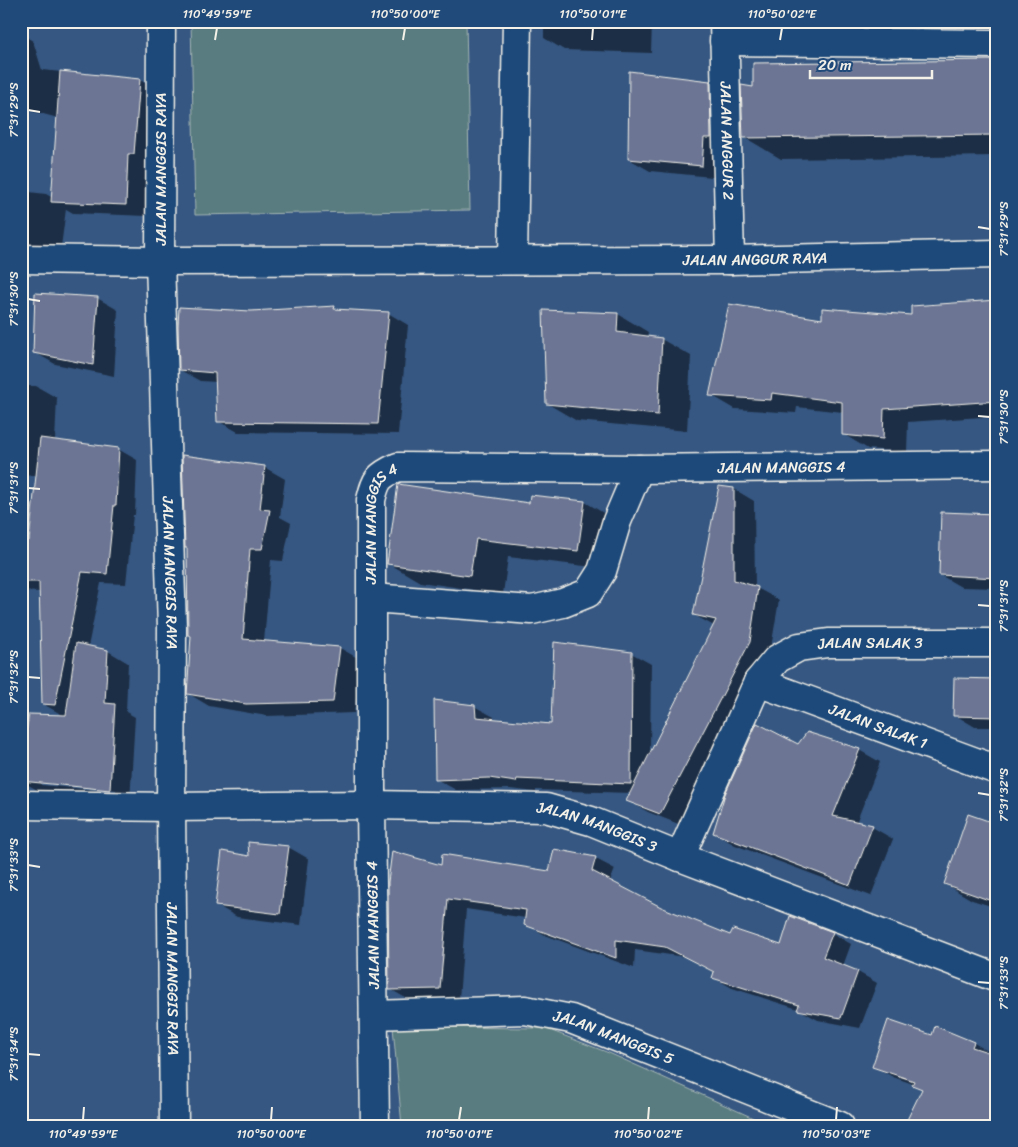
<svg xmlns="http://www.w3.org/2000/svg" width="1018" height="1147" font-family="Sriracha,sans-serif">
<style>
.green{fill:#597b7f;stroke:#a6b6b4}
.shadow{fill:#0007;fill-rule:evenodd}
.building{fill:#6c7694;stroke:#f4f1e8}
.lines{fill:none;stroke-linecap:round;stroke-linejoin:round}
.minor-casing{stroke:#f4f1e8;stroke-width:31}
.tertiary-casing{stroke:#f4f1e8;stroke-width:31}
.minor{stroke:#1f4a7a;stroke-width:28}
.tertiary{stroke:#1f4a7a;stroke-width:28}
.ticks{fill:none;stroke:#f4f1e8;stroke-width:2}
.labels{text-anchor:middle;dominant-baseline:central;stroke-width:4;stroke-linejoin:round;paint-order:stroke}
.street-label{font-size:15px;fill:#f4f1e8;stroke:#1f4a7a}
.neatline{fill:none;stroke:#f4f1e8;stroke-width:2}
.ticks-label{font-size:12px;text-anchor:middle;fill:#f4f1e8}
</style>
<rect width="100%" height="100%" fill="#365782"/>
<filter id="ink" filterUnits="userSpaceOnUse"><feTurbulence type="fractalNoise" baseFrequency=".02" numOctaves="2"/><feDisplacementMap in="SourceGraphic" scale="10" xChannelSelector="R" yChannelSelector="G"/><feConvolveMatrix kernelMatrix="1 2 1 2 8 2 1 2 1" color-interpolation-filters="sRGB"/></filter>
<g filter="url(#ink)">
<g class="green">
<polygon points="191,21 466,21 470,210 195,215"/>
<polygon points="393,1027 544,1028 609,1053 771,1126 402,1126"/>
</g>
<g class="shadow">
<polygon points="544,21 652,21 651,53 564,50 544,38"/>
<polygon points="21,34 33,41 42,70 140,80 160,92 147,216 73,213 66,209 61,247 21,243 21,191 46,194 53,198 58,118 21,108"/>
<polygon points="997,61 997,156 781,159 744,137 755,88"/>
<polygon points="709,82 730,94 722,178 650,171 629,159"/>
<polygon points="97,298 118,310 114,376 55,364 34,352"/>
<polygon points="997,301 997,416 908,422 907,452 868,449 843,434 843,412 797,407 796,413 735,409 711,395 824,321 913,316"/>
<polygon points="334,308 340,311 388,313 408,325 398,434 238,432 218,421 217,382 200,381 180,370 251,312"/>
<polygon points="544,311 618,314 648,332 647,337 661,339 691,356 687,431 577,421 548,404"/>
<path d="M21,386H36L57,398L55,441L118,449L137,460L135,515H133L126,584L101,583L88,647L108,651L128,663L126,712L135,717L130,801L41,792L21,781V772L66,717L43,704L40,592L21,591V540L30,542L38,475L21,476ZM41,782L116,790V792L41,785Z"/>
<polygon points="264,467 285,479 280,517 291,523 283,561 271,560 264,642 340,648 361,660 354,713 267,716 209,706 189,694"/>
<polygon points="734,489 754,501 755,587 779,600 770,654 681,825 648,812 627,800 631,793 536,790 536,792 510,789 456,790 436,779 474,706 494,717 494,720 552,725 631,653 651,664 650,754 714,626 694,615"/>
<polygon points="531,496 585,502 617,521 610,569 508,557 503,594 420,582 388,563 530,504"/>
<polygon points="997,515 997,588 961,587 940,575"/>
<polygon points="997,680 997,727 975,727 955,715"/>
<polygon points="798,746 859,750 880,762 856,823 872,827 893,839 871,896 735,845 714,833"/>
<polygon points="997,825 997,908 972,900 945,884"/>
<polygon points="288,847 309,859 301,925 237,917 216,905 250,857"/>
<polygon points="555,850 596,859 615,869 610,882 661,908 731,937 782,947 832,933 851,944 843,966 858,972 877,983 860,1028 818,1020 798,1009 732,988 713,977 715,973 685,957 635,950 634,968 545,935 526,924 526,918 466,909 459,999 409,1000 390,989 442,867 550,872"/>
<polygon points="936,1028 974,1043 993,1054 923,1090 913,1084 893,1077 874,1066 932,1036"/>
</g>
<g class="building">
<polygon points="997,60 997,135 743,138 741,85 753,87 753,63"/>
<polygon points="60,71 140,79 134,154 128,154 126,205 51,202"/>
<polygon points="629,71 710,81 711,138 704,138 702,166 628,159"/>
<polygon points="35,293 98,297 93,365 33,353"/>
<polygon points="997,300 997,401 884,409 883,439 842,435 842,402 772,393 771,400 709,396 729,304 822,319 822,308 911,315 911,306"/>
<polygon points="335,306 334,309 389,312 378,424 217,422 215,373 179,370 178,326 179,307 251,311"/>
<polygon points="543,310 618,313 617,332 662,338 658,415 546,404"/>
<polygon points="40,438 119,448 116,505 114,505 107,574 82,572 55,705 42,704 39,582 21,582 21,539 29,541"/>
<polygon points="182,455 265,466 260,509 270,510 262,549 250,549 243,639 340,647 333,702 246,704 187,694 191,636 188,635 187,548 185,548"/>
<polygon points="398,484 529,503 530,495 585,501 578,551 476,539 470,576 387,564"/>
<polygon points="719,486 734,488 734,580 758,587 750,642 660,814 626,801 716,620 693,615"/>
<polygon points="941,512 997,514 997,578 939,575"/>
<polygon points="554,642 632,652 631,784 517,779 516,782 489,778 435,780 434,700 475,705 476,717 551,724"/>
<polygon points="76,643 108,650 105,703 115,704 110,790 21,781 21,764 29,714 66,715"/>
<polygon points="954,678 997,679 997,717 953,716"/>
<polygon points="757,723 798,744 807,732 860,749 833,816 873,825 850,885 713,833 725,794"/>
<polygon points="968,814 997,824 997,903 944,884"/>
<polygon points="248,842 289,846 280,914 215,906 222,851 249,856"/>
<polygon points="554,849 596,857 592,871 661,907 730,935 733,929 781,945 790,916 833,932 823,957 858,971 841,1018 797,1010 799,1005 712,978 714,972 665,947 616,940 616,958 524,925 526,910 448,899 440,989 389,990 388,882 392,851 441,865 442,854 549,871"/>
<polygon points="888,1020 932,1035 935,1026 974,1042 972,1047 997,1055 997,1126 904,1126 922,1089 912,1085 914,1081 872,1067"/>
</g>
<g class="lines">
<defs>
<g id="minor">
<path id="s1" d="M161,21L160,261L172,627L171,807L174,1126"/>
<path id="s2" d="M724,21L730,260"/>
<polyline points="724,41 997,44"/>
<polyline points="21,259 160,261"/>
<polyline points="372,598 532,610 563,603 588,593 602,571 617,521 639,469"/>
<path id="s3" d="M758,682L997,770"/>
<path id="s4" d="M21,805L171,807L371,805L546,808L591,821L680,857L997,978"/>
<path id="s5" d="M680,857L758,682L777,659L799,647L828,643H997"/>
<path id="s6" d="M374,1015L525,1010L571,1019L840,1126"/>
<path id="s7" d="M375,1126L371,805V500C376,479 378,476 398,467L639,469L997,465"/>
</g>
<g id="tertiary">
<polyline points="513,260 517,21"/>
<path id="s8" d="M160,261L730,260L997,254"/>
</g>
</defs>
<use href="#minor" class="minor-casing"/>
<use href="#tertiary" class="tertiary-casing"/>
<use href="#minor" class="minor"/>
<use href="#tertiary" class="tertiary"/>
</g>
</g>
<path class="ticks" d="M215,40L217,28M403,40L405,28M592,40L593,28M780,40L782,28M28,110L40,112M978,227L990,229M28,299L40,301M978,416L990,417M28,488L40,489M978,605L990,606M28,677L40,678M978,793L990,795M28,865L40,867M978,982L990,983M28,1054L40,1055M83,1120L84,1107M271,1120L272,1107M459,1120L461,1107M648,1120L649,1107M836,1120L837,1107"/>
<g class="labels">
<g class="street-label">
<text stroke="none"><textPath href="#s2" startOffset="120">JALAN ANGGUR 2</textPath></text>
<text transform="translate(161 169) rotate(-90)">JALAN MANGGIS RAYA</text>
<text stroke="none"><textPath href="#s8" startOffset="595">JALAN ANGGUR RAYA</textPath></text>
<text stroke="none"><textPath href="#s7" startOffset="1055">JALAN MANGGIS 4</textPath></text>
<text stroke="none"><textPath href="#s7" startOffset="606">JALAN MANGGIS 4</textPath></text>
<text stroke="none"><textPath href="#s1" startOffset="552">JALAN MANGGIS RAYA</textPath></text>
<text stroke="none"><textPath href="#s5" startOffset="318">JALAN SALAK 3</textPath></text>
<text stroke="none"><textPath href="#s3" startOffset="128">JALAN SALAK 1</textPath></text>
<text stroke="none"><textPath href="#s4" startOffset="579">JALAN MANGGIS 3</textPath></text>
<text transform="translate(373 925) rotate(-91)">JALAN MANGGIS 4</text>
<text stroke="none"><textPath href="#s1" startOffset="958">JALAN MANGGIS RAYA</textPath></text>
<text stroke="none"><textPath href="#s6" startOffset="244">JALAN MANGGIS 5</textPath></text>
</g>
</g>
<rect width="1018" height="1147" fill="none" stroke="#1f4a7a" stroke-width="55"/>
<path d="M810 70v8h122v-8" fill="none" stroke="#f4f1e8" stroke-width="2.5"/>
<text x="818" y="70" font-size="15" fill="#f4f1e8" stroke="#1f4a7a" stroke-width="4" paint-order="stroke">20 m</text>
<rect x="28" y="28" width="962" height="1092" class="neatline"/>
<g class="ticks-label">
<text x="217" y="18">110°49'59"E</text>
<text x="405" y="18">110°50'00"E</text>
<text x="593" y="18">110°50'01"E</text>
<text x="782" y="18">110°50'02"E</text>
<text transform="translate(14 110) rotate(-90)" y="4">7°31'29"S</text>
<text transform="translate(1004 229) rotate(-90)" y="4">7°31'29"S</text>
<text transform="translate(14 299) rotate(-90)" y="4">7°31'30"S</text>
<text transform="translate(1004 417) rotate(-90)" y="4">7°31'30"S</text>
<text transform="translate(14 488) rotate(-90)" y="4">7°31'31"S</text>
<text transform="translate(1004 606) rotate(-90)" y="4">7°31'31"S</text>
<text transform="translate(14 677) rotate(-90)" y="4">7°31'32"S</text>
<text transform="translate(1004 795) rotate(-90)" y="4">7°31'32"S</text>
<text transform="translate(14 865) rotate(-90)" y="4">7°31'33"S</text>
<text transform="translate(1004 983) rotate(-90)" y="4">7°31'33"S</text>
<text transform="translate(14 1054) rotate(-90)" y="4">7°31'34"S</text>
<text x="83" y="1138">110°49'59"E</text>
<text x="271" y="1138">110°50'00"E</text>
<text x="459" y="1138">110°50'01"E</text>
<text x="648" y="1138">110°50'02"E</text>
<text x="836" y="1138">110°50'03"E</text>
</g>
</svg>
